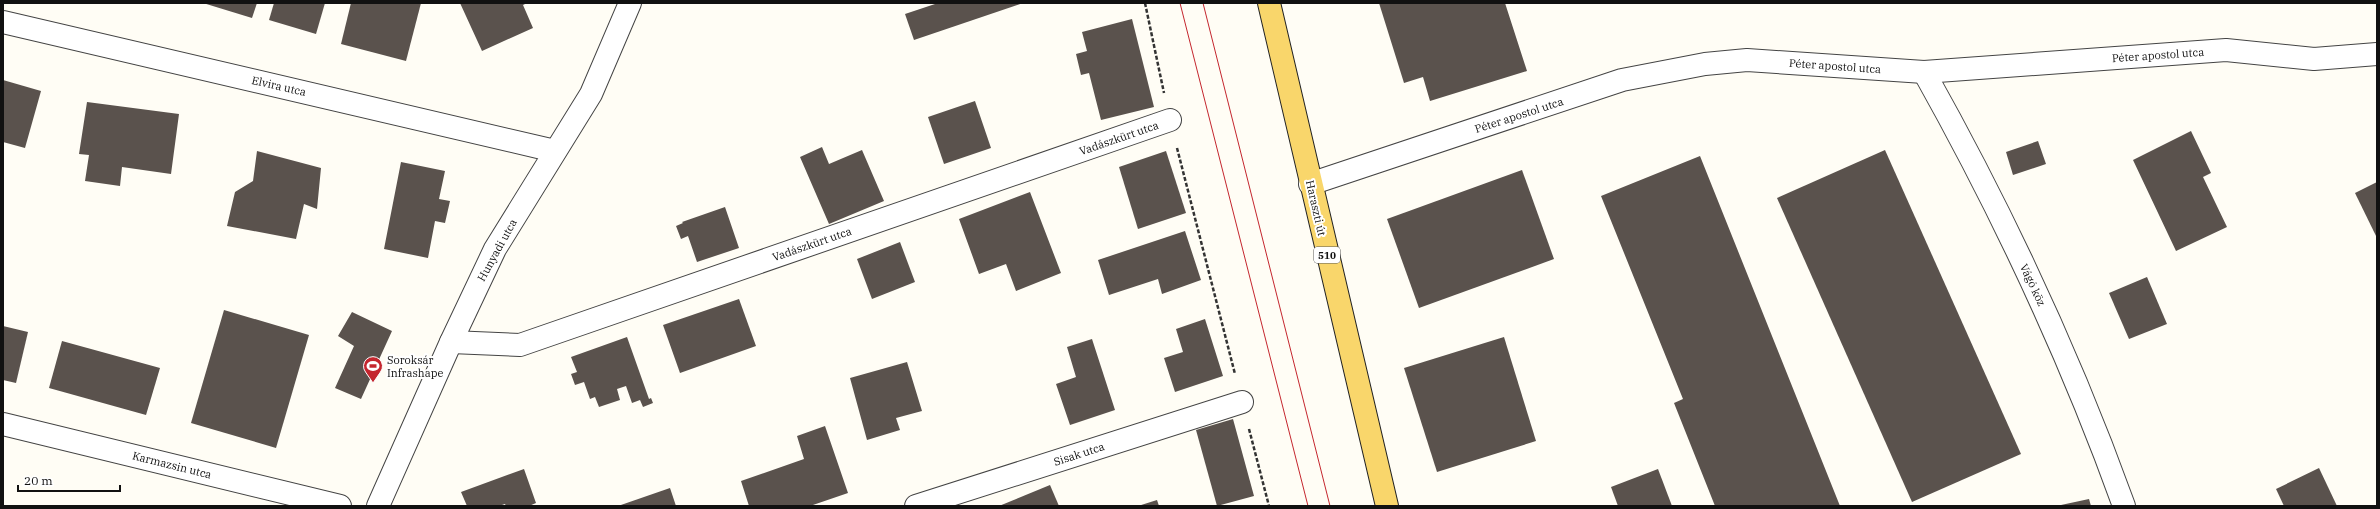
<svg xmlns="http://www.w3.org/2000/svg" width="2380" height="509" font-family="'IBM Plex Serif',serif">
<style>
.building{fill:#5a524d}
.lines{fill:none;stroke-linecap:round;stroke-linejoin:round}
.street-casing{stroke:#444;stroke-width:24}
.primary-casing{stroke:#222;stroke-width:24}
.path{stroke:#333;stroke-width:2.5;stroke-dasharray:4 2;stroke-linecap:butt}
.street{stroke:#fff;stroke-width:22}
.primary{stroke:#f9d66b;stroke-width:22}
.tram{stroke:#c4262e;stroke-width:1}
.labels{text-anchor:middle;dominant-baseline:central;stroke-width:4;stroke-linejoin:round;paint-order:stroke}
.shield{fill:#fff;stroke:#585858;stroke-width:1}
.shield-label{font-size:10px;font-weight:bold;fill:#111}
.street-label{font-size:11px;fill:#111;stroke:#fff}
.poi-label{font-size:11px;fill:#111;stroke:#fff;text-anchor:start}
</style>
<rect width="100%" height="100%" fill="#fffdf5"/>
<g class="building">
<polygon points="203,3 257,3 252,18"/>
<polygon points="274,3 325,3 316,34 269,20"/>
<polygon points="351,3 421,3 406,61 341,44"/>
<polygon points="460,3 527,3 523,5 533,28 482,51"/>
<polygon points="938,3 1023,3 914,40 905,14"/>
<polygon points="1379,3 1505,3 1527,71 1430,101 1423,77 1404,83"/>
<polygon points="1132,19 1154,107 1101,120 1089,73 1081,75 1076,54 1087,51 1082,32"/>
<polygon points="3,80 41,91 25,148 3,142"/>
<polygon points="975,101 991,148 944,164 928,117"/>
<polygon points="87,102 179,114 171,174 122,167 120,186 85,181 89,155 79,154"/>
<polygon points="2191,131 2211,173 2203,177 2227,227 2176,251 2133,160"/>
<polygon points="2038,141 2046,164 2013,175 2006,152"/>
<polygon points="822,147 829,164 862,150 884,201 829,224 800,157"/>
<polygon points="1885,150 2021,454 1912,502 1777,198"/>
<polygon points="257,151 321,168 317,209 304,204 296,239 227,226 235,192 253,181"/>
<polygon points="1166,151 1186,213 1138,229 1119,167"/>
<polygon points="1700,156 1840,506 1715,506 1674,403 1683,399 1601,196"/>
<polygon points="401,162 445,171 439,199 450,201 445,223 435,221 428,258 384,249"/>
<polygon points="1522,170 1554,259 1419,308 1387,219"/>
<polygon points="2377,182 2377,238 2355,193"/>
<polygon points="1030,192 1061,273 1016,291 1006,264 979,274 959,219"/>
<polygon points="725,207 739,248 697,262 688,236 681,239 676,226 683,223 682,222"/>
<polygon points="1185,231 1201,280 1162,294 1158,279 1109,295 1098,260"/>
<polygon points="900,242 915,282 872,299 857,259"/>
<polygon points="2147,277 2167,324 2129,339 2109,293"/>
<polygon points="739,299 756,346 680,373 663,325"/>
<polygon points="224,310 309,335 276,448 191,423"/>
<polygon points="352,312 392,331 361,399 335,388 354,346 338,336"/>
<polygon points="1205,319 1223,376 1175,392 1164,358 1183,352 1176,329"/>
<polygon points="3,326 28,332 16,383 3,380"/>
<polygon points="627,337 649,399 651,398 653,403 643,407 640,400 632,403 626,386 617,389 620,400 599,407 595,397 590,399 584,382 575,385 571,374 577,372 571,357"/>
<polygon points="1504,337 1536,441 1437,472 1404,368"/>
<polygon points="1092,339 1115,410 1070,425 1056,384 1076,377 1067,347"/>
<polygon points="62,341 160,368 146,415 49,388"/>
<polygon points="907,362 922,411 896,418 900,430 867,440 850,378"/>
<polygon points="1233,419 1254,496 1217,506 1196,430"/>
<polygon points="825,426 848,493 810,506 749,506 741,481 804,459 797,436"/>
<polygon points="2319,468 2337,506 2284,506 2276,489"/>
<polygon points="524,469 536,503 529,506 506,506 505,504 499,506 467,506 461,492"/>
<polygon points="1658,469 1672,506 1618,506 1611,487"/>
<polygon points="1050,485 1059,506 999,506"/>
<polygon points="670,488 676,506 618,506"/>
<polygon points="2089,499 2091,506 2061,506 2061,505"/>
<polygon points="1157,500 1159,506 1138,506"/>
</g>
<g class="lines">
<defs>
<g id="street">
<polyline points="3,22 555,151"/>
<path d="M1924,72C2002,211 2070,356 2124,506"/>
<polyline points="1310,184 1622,80 1705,64 1747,60 1924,72 2226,50 2314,59 2377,54"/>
<polyline points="451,342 520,345 1170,120"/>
<polyline points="3,424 340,506"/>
<polyline points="378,506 451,342 495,249 591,94 630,3"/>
<polyline points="916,506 1242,402"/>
</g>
<polyline id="primary" points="1269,3 1387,506"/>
</defs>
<use href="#street" class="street-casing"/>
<use href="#primary" class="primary-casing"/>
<g class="path">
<polyline points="1145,3 1164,93"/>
<polyline points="1177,148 1235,374"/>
<polyline points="1249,429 1269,506"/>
</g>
<use href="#street" class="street"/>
<use href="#primary" class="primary"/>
<g class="tram">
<polyline points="1180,3 1308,506"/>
<polyline points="1203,3 1330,506"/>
</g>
</g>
<defs>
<symbol id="stadium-pin" viewBox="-11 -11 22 30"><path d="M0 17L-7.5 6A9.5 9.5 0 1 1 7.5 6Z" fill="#c4262e" stroke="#fff"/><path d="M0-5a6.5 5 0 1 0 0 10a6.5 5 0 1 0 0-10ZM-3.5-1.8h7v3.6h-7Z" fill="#fff"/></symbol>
</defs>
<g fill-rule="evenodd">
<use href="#stadium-pin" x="362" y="355" width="22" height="30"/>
</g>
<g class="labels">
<rect class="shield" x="1314" y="247" width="26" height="16" rx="3"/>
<g class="shield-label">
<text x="1327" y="255">510</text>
</g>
<g class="street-label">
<text transform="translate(2158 55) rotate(-4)">Péter apostol utca</text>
<text transform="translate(1835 66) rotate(4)">Péter apostol utca</text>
<text transform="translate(279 86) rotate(13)">Elvira utca</text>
<text transform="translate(1519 115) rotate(-18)">Péter apostol utca</text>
<text transform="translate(1119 138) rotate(-19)">Vadászkürt utca</text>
<text transform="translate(1316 208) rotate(77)">Haraszti út</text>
<text transform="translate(812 244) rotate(-19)">Vadászkürt utca</text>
<text transform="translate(497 250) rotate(-61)">Hunyadi utca</text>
<text transform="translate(2033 285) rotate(65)">Vágó köz</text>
<text transform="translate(1079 454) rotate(-18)">Sisak utca</text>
<text transform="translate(172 465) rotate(14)">Karmazsin utca</text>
</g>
<g class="poi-label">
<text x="387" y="360">Soroksár<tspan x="387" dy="13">Infrashape</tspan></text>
</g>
</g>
<rect width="2380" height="509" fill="none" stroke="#111111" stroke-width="8"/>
<path d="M18 485v6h102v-6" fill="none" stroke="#111111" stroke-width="2"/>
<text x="24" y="485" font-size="12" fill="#111111" stroke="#ffffff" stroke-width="3" paint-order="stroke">20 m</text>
</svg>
